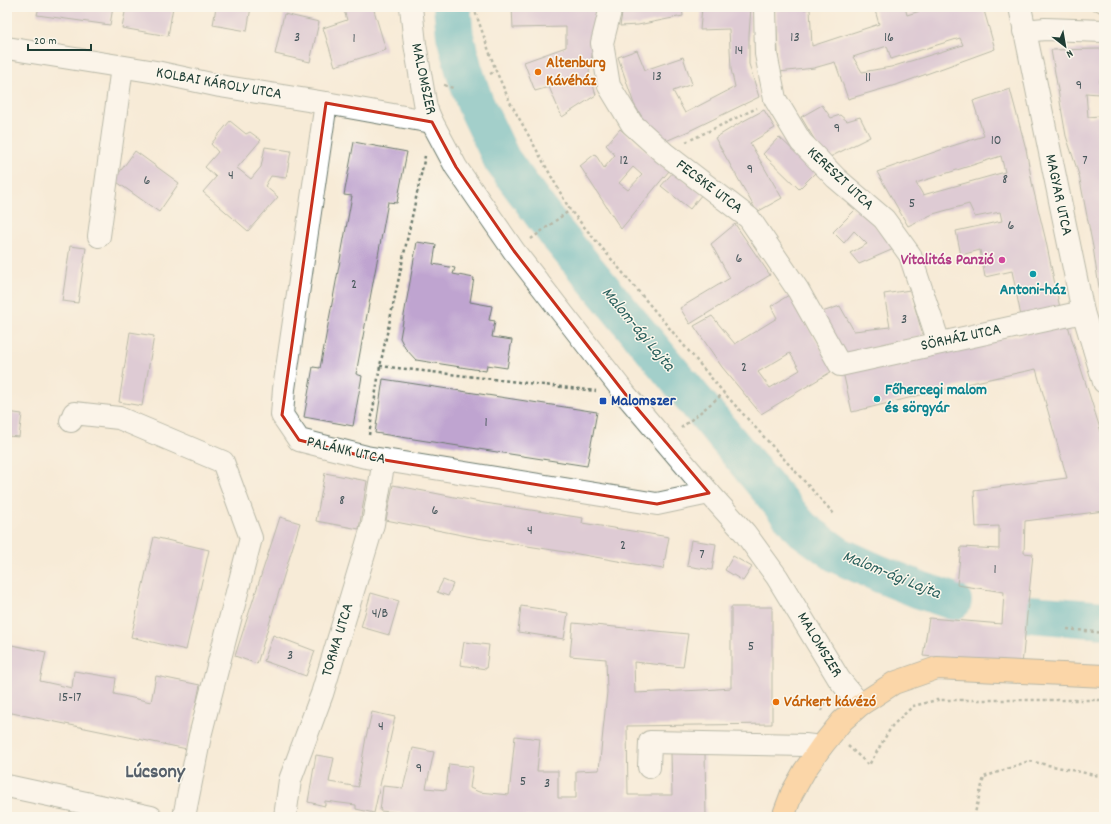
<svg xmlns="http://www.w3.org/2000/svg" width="1111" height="824" font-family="Dekko,sans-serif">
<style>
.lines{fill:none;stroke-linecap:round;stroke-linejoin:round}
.river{stroke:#3eadba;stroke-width:38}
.building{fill:#bfa4d0;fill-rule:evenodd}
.minor-casing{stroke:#6b7a6d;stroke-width:24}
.major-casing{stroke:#6b7a6d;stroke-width:24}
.path{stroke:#6b7a6d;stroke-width:2.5;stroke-dasharray:3 3;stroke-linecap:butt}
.minor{stroke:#fff;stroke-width:22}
.major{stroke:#febc70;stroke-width:22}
.marked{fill:none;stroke:#c8321e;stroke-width:3;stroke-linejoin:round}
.food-dot{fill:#e8710a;stroke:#fbf7ec;stroke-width:1.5}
.hotel-dot{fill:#d1479c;stroke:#fbf7ec;stroke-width:1.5}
.culture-dot{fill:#0f9aa8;stroke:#fbf7ec;stroke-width:1.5}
.transit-dot{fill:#1a4fb4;stroke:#fbf7ec;stroke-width:1.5}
.labels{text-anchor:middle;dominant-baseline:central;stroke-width:3;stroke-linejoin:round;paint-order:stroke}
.number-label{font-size:14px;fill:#47575b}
.food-label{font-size:16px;font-weight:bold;fill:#c56008;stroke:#fbf7ec;text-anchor:start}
.street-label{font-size:16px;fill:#1f3d34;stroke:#fbf7ec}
.hotel-label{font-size:16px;font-weight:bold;fill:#b23c85;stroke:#fbf7ec;text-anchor:end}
.culture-label{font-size:16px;font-weight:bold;fill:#0d838f;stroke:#fbf7ec}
.transit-label{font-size:16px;font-weight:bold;fill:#164399;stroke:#fbf7ec;text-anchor:start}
.water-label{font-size:17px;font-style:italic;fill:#285f5c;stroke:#fbf7ec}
.district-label{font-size:20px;font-weight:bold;fill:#57616b;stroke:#fbf7ec}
</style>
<rect width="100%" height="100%" fill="#fbf7ec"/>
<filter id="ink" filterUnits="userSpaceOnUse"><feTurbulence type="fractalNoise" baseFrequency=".025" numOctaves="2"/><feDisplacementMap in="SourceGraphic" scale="8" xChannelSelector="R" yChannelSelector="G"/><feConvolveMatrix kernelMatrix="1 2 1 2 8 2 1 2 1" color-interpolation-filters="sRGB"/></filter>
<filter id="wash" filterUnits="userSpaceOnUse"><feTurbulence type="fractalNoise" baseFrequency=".012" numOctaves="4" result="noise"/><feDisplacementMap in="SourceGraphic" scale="16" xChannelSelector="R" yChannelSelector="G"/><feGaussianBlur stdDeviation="0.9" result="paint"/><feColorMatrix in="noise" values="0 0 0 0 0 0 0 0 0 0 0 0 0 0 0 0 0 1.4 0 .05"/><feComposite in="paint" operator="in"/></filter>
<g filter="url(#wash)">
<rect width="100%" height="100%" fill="#f7ebd7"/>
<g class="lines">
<g class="river">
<polyline points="452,7 455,36 464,70 475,103 502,160 556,233 801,528 838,555 880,574 920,590 953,601"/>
<polyline points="1030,614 1104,620"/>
</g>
</g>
<g id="blocks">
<g class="building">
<polygon points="39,7 113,7 110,25 37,15"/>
<polygon points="126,7 173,7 168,36 122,28"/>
<polygon points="216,7 251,7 247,31 213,25"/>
<polygon points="343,7 373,7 386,50 335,66 323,28 347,20"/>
<polygon points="512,7 601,7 589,72 596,95 562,117 549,87 535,91 524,62 566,47 566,27 513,28"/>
<polygon points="623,7 682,7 683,16 638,25 620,26"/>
<polygon points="702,7 751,7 749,35 749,64 759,97 689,131 659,144 634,104 618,57 637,50 645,70 683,57 692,84 673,91 685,113 735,87 731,69 729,29 700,30"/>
<path d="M874,7H905L907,15L933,7H983L995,49L899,84L848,99L835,62L814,68L779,72L776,10L810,9L812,46L879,24ZM960,38L963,45L891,67L862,72L853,57L887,46L891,59Z"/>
<polygon points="1082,7 1104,7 1104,15 1096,10 1088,9"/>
<polygon points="284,14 319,22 310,62 275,54"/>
<polygon points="1098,49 1104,49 1104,79 1100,79 1099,94 1086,93 1088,117 1099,116 1104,144 1104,314 1103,314 1093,247 1079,175 1066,136 1051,50"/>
<path d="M1010,89L1026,149L1033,188L1045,237L1060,308L1021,316L1012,271L985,277L980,250L961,255L956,231L1002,221L1000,212L975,217L969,204L933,214L908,226L877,172L952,146L984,136L973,101ZM1001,156L1005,172L923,195L916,183Z"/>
<polygon points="822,105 831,118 840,115 847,121 860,117 870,137 826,159 801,117"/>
<polygon points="764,110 775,128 750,143 782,198 757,212 715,138 738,124"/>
<polygon points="230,121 246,134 250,132 261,140 237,168 251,179 261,167 265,147 291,151 286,178 271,176 265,186 278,197 248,231 203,192 216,177 205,167 218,152 211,144"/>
<path d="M620,129L669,171L621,229L580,166L595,154L604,168L615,155L606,145ZM633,167L642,175L628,190L619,183Z"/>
<polygon points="779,137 816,172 799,189 763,154"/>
<polygon points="354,142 407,152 397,203 388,202 356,374 362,376 353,426 304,417 313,367 320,368 352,196 344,195"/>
<polygon points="135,151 179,183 159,212 114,180"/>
<polygon points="674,171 702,194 690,209 661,186"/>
<polygon points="858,207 896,248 859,264 850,253 867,244 854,231 844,243 833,232"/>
<polygon points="735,224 770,275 690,324 680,308 730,278 711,244"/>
<polygon points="417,242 436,245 433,264 455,268 453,274 474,278 470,302 492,306 489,320 495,321 492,337 512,340 507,368 487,365 486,371 416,360 405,348 400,338"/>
<polygon points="70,246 86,248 78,303 62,301"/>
<polygon points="910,290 923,336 842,355 819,313 840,306 854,331 890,327 884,294"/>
<path d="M789,295L834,370L761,414L722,367L694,326L712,316L735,344L777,318L771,306ZM790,353L800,370L770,388L758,372Z"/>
<polygon points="1068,325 1072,340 1104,441 1104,511 1025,521 1024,553 1033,554 1022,665 923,656 929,618 1002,624 1004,592 957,585 961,547 999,549 999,526 976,527 974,490 1067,478 1036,369 957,386 852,412 843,372"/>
<polygon points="130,332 154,336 142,406 119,402"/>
<polygon points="383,379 597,412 587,466 375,433"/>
<polygon points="7,412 22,414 19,437 7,436"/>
<polygon points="325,473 367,481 359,529 316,521"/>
<polygon points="393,485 485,503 583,518 582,523 669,537 663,569 578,554 477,538 386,520"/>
<polygon points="280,517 300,523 257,664 235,656"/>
<polygon points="154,537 209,550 186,650 131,637"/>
<polygon points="691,540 716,544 712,570 687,566"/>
<polygon points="733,556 752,567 743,581 725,570"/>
<polygon points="443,580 453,584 448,596 437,592"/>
<polygon points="371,593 399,601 389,635 361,627"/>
<polygon points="521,606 568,613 564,639 518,632"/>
<polygon points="731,607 772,607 772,724 627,726 628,795 672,795 671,753 705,752 706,817 462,817 422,815 380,811 383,786 403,788 413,748 434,752 426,788 446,790 449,764 473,767 470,788 479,792 509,795 515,736 540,739 537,771 558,771 558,798 576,798 576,771 599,770 607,692 606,659 570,656 573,623 688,634 683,667 634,662 635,693 703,690 731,688"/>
<polygon points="273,635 315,651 306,676 264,661"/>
<polygon points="464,642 489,645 486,669 460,665"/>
<polygon points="7,644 46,652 40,681 72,688 74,671 116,678 114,694 151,702 156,676 200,685 187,749 7,712"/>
<polygon points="372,712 395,717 374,813 356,809 356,805 325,801 325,806 308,802 316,755 334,758 329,782 359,787 358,784 366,737"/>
</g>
</g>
</g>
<g filter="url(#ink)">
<use href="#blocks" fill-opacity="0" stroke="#6b7a6d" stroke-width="1"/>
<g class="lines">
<defs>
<g id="minor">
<polyline points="411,7 415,44 426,108 432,122 456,167 514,251 626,395 709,493 745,533 777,577 839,679 860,705"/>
<polyline points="611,7 602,43 609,86 632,124 664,153 749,218 798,290 840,365 1083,312"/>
<polyline points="765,7 766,54 775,99 801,142 836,178 884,219 910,255 939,343"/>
<polyline points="1020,7 1083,312 1104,382"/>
<polyline points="1024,31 1045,29 1104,31"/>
<polyline points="7,48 156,72 220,86 326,103 432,122"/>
<polyline points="326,103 284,389 282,415 299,440 366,457 657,504 709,493"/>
<polyline points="99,236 122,67"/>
<polyline points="71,421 74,413 119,418 223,462 251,538 200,736 184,817"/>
<polyline points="649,767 650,742 805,745 821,747"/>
<polyline points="7,786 151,817"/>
<polyline points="285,817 290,780 322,694 373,524 384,460"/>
</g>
<polyline id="major" points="783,817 792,793 805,770 821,747 842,721 860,705 894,683 937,668 1104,676"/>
</defs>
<use href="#minor" class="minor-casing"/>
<use href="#major" class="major-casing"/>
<g class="path">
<polyline points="475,7 475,11 496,71 510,102 570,210 724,393 835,515"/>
<polyline points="490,74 496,71"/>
<polyline points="444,85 453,88"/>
<polyline points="686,142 757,108"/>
<polyline points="531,239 570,210"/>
<polyline points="380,366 596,391"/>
<polyline points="681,428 724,393"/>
<polyline points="369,435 380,366 425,156"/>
<polyline points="1067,629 1104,633"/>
<polyline points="822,711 824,703 828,700"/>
<polyline points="848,746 869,765 892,726 913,706 937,700 1104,700"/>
<polyline points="974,817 984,777 1029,761 1104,777"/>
</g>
<use href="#minor" class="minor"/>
<use href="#major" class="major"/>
</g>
</g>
<path d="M0 0H1111V824H0ZM326,103L432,122L456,167L514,251L626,395L709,493L657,504L366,457L299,440L282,415Z" fill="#f7ebd7" fill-opacity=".55" fill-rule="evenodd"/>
<path class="marked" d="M326,103L432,122L456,167L514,251L626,395L709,493L657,504L366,457L299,440L282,415Z"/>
<g class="food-dot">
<circle cx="538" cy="72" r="4"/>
<circle cx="776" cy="702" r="4"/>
</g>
<circle class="hotel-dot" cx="1002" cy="260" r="4"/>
<g class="culture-dot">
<circle cx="1033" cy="274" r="4"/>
<circle cx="877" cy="399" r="4"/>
</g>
<rect class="transit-dot" x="599" y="397" width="8" height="8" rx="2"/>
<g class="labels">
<g class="number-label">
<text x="297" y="38">3</text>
<text x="795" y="38">13</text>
<text x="889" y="38">16</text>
<text x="354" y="39">1</text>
<text x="739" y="51">14</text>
<text x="657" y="77">13</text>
<text x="868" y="78">11</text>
<text x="1079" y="86">9</text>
<text x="837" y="129">9</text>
<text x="996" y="141">10</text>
<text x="624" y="161">12</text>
<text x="1085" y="161">7</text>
<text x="750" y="170">9</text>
<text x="231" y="176">4</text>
<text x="1005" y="180">8</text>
<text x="147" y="181">6</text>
<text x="912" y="204">5</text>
<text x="1011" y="226">6</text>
<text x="739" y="259">6</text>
<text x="354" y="285">2</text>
<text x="904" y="320">3</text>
<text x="744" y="368">2</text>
<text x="486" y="423">1</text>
<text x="342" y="501">8</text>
<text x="435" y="511">6</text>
<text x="530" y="531">4</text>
<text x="623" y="546">2</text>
<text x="702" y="555">7</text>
<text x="995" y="570">1</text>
<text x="380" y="614">4/B</text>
<text x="751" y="647">5</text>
<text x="290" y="656">3</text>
<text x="70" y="698">15-17</text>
<text x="381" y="727">4</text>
<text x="419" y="769">9</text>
<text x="523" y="782">5</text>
<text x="547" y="784">3</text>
</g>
<g class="food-label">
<text x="546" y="63">Altenburg<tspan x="546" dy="18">Kávéház</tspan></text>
<text x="784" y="702">Várkert kávézó</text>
</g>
<g class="street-label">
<text transform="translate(423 79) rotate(78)">MALOMSZER</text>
<text transform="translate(219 84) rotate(10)">KOLBAI KÁROLY UTCA</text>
<text transform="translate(840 179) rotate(43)">KERESZT UTCA</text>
<text transform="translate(709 187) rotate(37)">FECSKE UTCA</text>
<text transform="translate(1058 195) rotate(78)">MAGYAR UTCA</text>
<text transform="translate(961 338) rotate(-12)">SÖRHÁZ UTCA</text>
<text transform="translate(346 451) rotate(13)">PALÁNK UTCA</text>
<text transform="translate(338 640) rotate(-73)">TORMA UTCA</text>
<text transform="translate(819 645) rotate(59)">MALOMSZER</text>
</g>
<g class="hotel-label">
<text x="994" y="260">Vitalitás Panzió</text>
</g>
<g class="culture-label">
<text x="1033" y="290">Antoni-ház</text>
<text x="885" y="390" text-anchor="start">Főhercegi malom<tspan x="885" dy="18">és sörgyár</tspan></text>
</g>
<g class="transit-label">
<text x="611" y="401">Malomszer</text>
</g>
<g class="water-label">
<text transform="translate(637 330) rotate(50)">Malom-ági Lajta</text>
<text transform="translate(891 576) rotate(22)">Malom-ági Lajta</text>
</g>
<g class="district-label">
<text x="155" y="773">Lúcsony</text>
</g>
</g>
<rect width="1111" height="824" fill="none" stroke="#fbf7ec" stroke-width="24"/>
<g transform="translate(1065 46) rotate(149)" stroke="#fbf7ec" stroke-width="3" paint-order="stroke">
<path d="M0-3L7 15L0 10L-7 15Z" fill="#1f3d34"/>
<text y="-6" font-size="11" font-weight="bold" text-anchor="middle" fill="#1f3d34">N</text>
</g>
<path d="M28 44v6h63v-6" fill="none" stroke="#1f3d34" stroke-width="2"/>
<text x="34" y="44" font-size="12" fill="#1f3d34" stroke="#fbf7ec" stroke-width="3" paint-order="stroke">20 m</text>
</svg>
